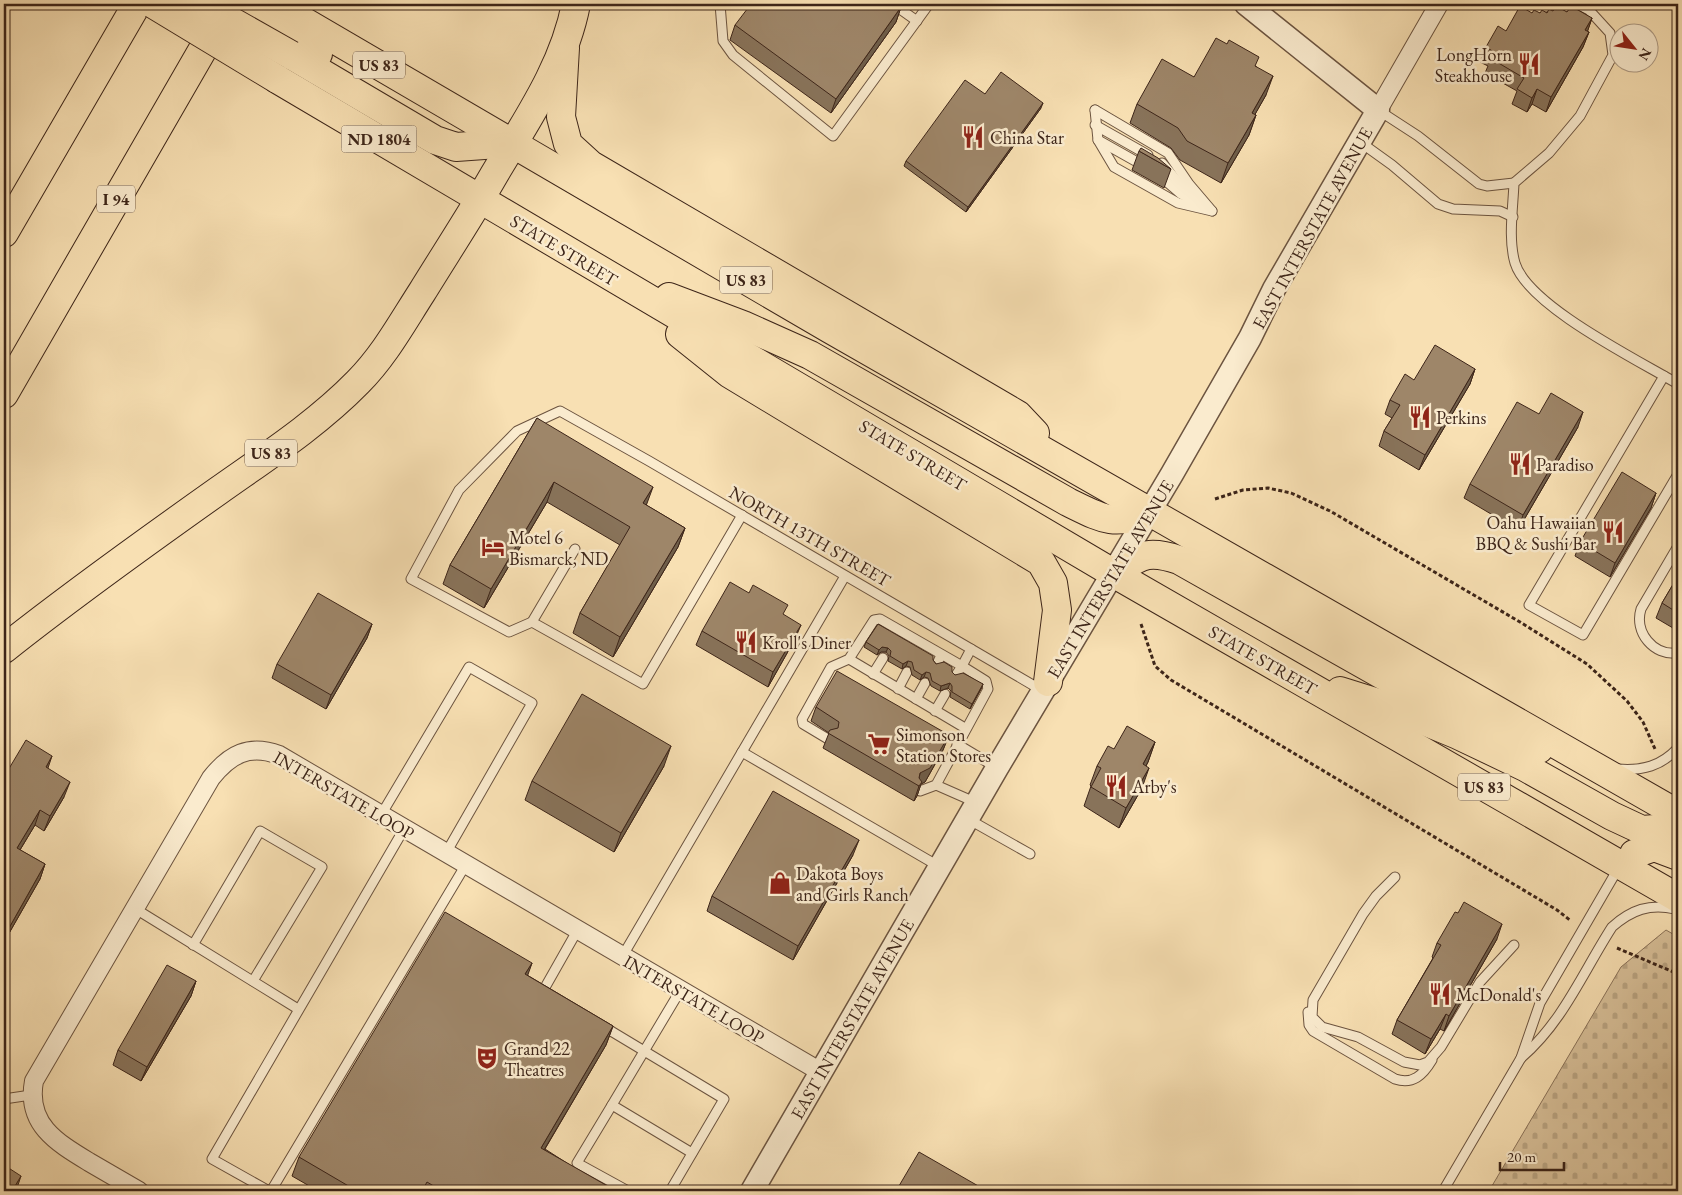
<svg xmlns="http://www.w3.org/2000/svg" width="1682" height="1195" font-family="'EB Garamond',serif">
<style>
.cemetery{fill:url(#cemetery-stones);stroke:#8a7259}
.lines{fill:none;stroke-linecap:round;stroke-linejoin:round}
.service-casing{stroke:#6c5440;stroke-width:11}
.minor-casing{stroke:#6c5440;stroke-width:20}
.tertiary-casing{stroke:#6c5440;stroke-width:25}
.trunk-casing{stroke:#3d2519;stroke-width:30}
.motorway-casing{stroke:#3d2519;stroke-width:30}
.path{stroke:#3d2519;stroke-width:3;stroke-dasharray:4 2.5;stroke-linecap:butt}
.service{stroke:#faebce;stroke-width:9}
.minor{stroke:#faebce;stroke-width:18}
.tertiary{stroke:#faebce;stroke-width:22}
.trunk{stroke:#f8e0b3;stroke-width:28}
.motorway{stroke:#f8e0b3;stroke-width:28}
.trunk-bridge-casing{stroke:#3d2519;stroke-width:30;stroke-linecap:butt}
.trunk-bridge{stroke:#f8e0b3;stroke-width:28}
.wall{fill:#88735a;stroke:#3d2519}
.shaded-wall{fill:#6f5e4a;stroke:#3d2519}
.building{fill:#9e8669;stroke:#3d2519}
.labels{text-anchor:middle;dominant-baseline:central;stroke-width:5;stroke-linejoin:round;paint-order:stroke}
.shield{fill:#faebce;stroke:#76604f;stroke-width:1}
.shield-label{font-size:16px;font-weight:bold;fill:#3d2519}
.poi-label{font-size:18px;fill:#3d2519;stroke:#faebce;text-anchor:start}
.street-label{font-size:18px;fill:#3d2519;stroke:#faebce}
</style>
<defs>
<pattern id="cemetery-stones" width="16" height="16" patternUnits="userSpaceOnUse" patternTransform="scale(1.25)"><rect width="16" height="16" fill="#d8c099"/><path d="M2 7V4a2 2 0 0 1 4 0v3zM10 15v-3a2 2 0 0 1 4 0v3z" fill="#baa583"/></pattern>
</defs>
<rect width="100%" height="100%" fill="#f8e0b3"/>
<filter id="stains"><feTurbulence type="fractalNoise" baseFrequency=".004" numOctaves="4"/><feColorMatrix values="0 0 0 0 .2 0 0 0 0 .09 0 0 0 0 .02 0 0 0 .5 -.17"/></filter>
<radialGradient id="worn" r=".72"><stop offset=".6" stop-color="#630" stop-opacity="0"/><stop offset="1" stop-color="#630" stop-opacity=".3"/></radialGradient>
<polygon class="cemetery" points="1666,930 1678,937 1678,1191 1489,1191 1621,967"/>
<g class="lines">
<defs>
<g id="service">
<polyline points="720,4 723,41 733,55 833,136 929,4"/>
<polyline points="893,4 917,21"/>
<path d="M1577,4L1589,10L1610,33L1613,55L1580,116L1549,153L1514,183C1513,208 1508,239 1515,263C1528,306 1638,360 1678,384"/>
<polyline points="1095,110 1098,140 1114,167 1178,203 1212,211"/>
<polyline points="1095,110 1168,153 1189,184 1212,211"/>
<polyline points="1378,110 1418,136 1479,184 1487,186 1514,183"/>
<polyline points="1095,125 1148,155"/>
<polyline points="1098,140 1146,167"/>
<polyline points="1360,142 1392,165 1438,204 1453,209 1500,211 1513,217"/>
<polyline points="1162,163 1185,190 1198,200"/>
<polyline points="1159,175 1181,194 1192,200"/>
<polyline points="1664,376 1529,605 1583,635 1678,474"/>
<path d="M1678,546L1641,609C1634,632 1653,656 1678,653"/>
<polyline points="575,549 532,622 643,684 742,515"/>
<polyline points="532,622 509,632 411,579 459,490 517,431 560,411 649,461 1043,691"/>
<polyline points="849,659 965,728"/>
<polyline points="937,664 941,655"/>
<polyline points="873,674 883,658"/>
<polyline points="898,689 907,672"/>
<polyline points="916,699 925,683"/>
<polyline points="935,711 945,694"/>
<polyline points="828,739 803,724 802,719 831,667 849,659 874,620 880,619 962,666 971,649"/>
<polyline points="957,744 997,768"/>
<polyline points="742,752 940,867"/>
<path d="M1618,769C1643,771 1661,766 1678,748"/>
<polyline points="936,785 977,803"/>
<polyline points="920,791 936,785 988,689 986,681 962,666 956,675"/>
<polyline points="381,815 469,667 532,703 446,853"/>
<polyline points="968,819 1030,854"/>
<polyline points="1395,877 1376,896 1363,914 1313,1000 1312,1017 1322,1027 1358,1037 1404,1062 1420,1065 1428,1062 1441,1047 1480,982 1514,945"/>
<polyline points="134,908 298,1009"/>
<polyline points="193,945 260,831 322,867 253,981"/>
<polyline points="622,957 845,576"/>
<polyline points="680,991 612,1105 692,1153"/>
<polyline points="547,993 543,991 577,931"/>
<path d="M1308,1012L1309,1025L1313,1031L1395,1079C1413,1085 1423,1075 1432,1060"/>
<polyline points="601,1025 724,1099 670,1191"/>
<path d="M1521,1058C1563,1022 1583,972 1612,927C1631,910 1650,903 1675,909"/>
<polyline points="4,1099 31,1095"/>
<polyline points="612,1105 577,1163 628,1191"/>
<polyline points="269,1191 212,1159 404,829"/>
<polyline points="271,1191 465,866"/>
<polyline points="1443,1191 1521,1058 1540,1003 1619,867"/>
</g>
<g id="minor">
<polyline points="1378,110 1439,4"/>
<path d="M139,1191C122,1181 106,1172 89,1162C56,1142 26,1124 34,1081L211,778C230,754 249,744 279,755L821,1072"/>
</g>
<polyline id="tertiary" points="752,1191 997,768 1172,474 1250,338 1274,289 1378,110 1246,4"/>
<g id="trunk">
<polyline points="230,4 318,54"/>
<polyline points="274,4 830,329 1678,814"/>
<polyline points="565,48 561,117 568,144 591,165 1018,415 1035,433"/>
<polyline points="291,55 435,140 456,147 513,143"/>
<polyline points="277,79 1113,573 1678,898"/>
<path d="M669,297L743,325L810,355L1068,502C1101,518 1113,527 1149,512"/>
<polyline points="680,334 730,374 1041,562 1053,583 1057,610 1048,682"/>
<path d="M1113,573C1141,556 1146,549 1179,560L1441,708L1514,741L1539,749"/>
<polyline points="1340,691 1388,706 1458,735 1525,767 1612,816 1642,830 1669,828"/>
<polyline points="1634,854 1654,847 1678,856"/>
</g>
<g id="motorway">
<polyline points="4,233 137,4"/>
<polyline points="4,394 229,4"/>
<path d="M4,649C73,594 146,542 218,491C266,457 317,424 358,382C384,356 402,323 422,292C446,253 471,215 494,175C526,121 564,67 576,4"/>
</g>
</defs>
<use href="#service" class="service-casing"/>
<use href="#minor" class="minor-casing"/>
<use href="#tertiary" class="tertiary-casing"/>
<use href="#trunk" class="trunk-casing"/>
<use href="#motorway" class="motorway-casing"/>
<g class="path">
<polyline points="1215,499 1243,490 1268,488 1291,493 1330,511 1520,622 1587,664 1627,701 1643,722 1655,749"/>
<polyline points="1141,624 1155,666 1171,680 1557,910 1571,921"/>
<polyline points="1617,948 1678,974"/>
</g>
<use href="#service" class="service"/>
<use href="#minor" class="minor"/>
<use href="#tertiary" class="tertiary"/>
<use href="#trunk" class="trunk"/>
<use href="#motorway" class="motorway"/>
<defs>
<g id="trunk-bridge">
<polyline points="153,4 277,79"/>
<polyline points="201,4 291,55"/>
</g>
</defs>
<use href="#trunk-bridge" class="trunk-bridge-casing"/>
<use href="#trunk-bridge" class="trunk-bridge"/>
</g>
<g class="wall">
<polygon points="901,7 896,22 831,113 730,40 735,25"/>
<polygon points="1553,11 1567,12 1592,18 1587,32 1589,32 1583,47 1546,112 1532,104 1527,112 1512,104 1517,91 1485,73 1488,66 1480,62 1486,47 1506,31 1532,13 1540,13"/>
<polygon points="1256,66 1266,95 1255,114 1256,115 1249,135 1221,183 1180,160 1171,148 1130,123 1137,104 1194,77"/>
<polygon points="985,94 1041,108 966,212 904,166 906,161"/>
<polygon points="1139,151 1171,169 1164,188 1132,170"/>
<polygon points="1475,369 1470,384 1419,470 1379,446 1384,431 1392,418 1385,414 1390,400 1414,380"/>
<polygon points="1539,414 1578,427 1518,530 1464,498 1470,484"/>
<polygon points="537,418 646,505 685,528 678,547 613,657 573,633 580,613 620,545 547,502 484,608 443,584 450,565"/>
<polygon points="1656,493 1651,508 1610,577 1575,556 1580,542"/>
<polygon points="1678,576 1678,631 1656,618 1662,603"/>
<polygon points="784,615 795,639 768,687 696,645 702,631"/>
<polygon points="372,624 367,638 326,709 272,678 277,664"/>
<polygon points="878,624 933,660 936,664 952,672 955,675 983,684 981,689 970,709 950,697 951,691 948,688 940,691 931,686 928,678 924,677 920,680 912,675 910,667 906,666 902,669 888,661 889,656 886,652 881,652 877,655 864,647 866,642"/>
<polygon points="816,707 949,735 943,750 925,782 921,784 917,796 914,801 823,748 829,733 811,721"/>
<polygon points="1155,742 1148,762 1146,766 1142,788 1119,828 1084,806 1091,786 1090,785 1097,766 1114,749"/>
<polygon points="664,766 614,852 525,800 532,781"/>
<polygon points="47,768 64,797 44,831 35,825 20,850 45,864 40,879 4,942 4,777"/>
<polygon points="853,855 793,960 707,911 712,896"/>
<polygon points="1497,939 1444,1031 1440,1029 1425,1054 1392,1034 1397,1020 1433,958 1432,957 1437,943"/>
<polygon points="532,963 527,975 613,1026 606,1045 545,1149 610,1191 318,1191 292,1176 299,1157"/>
<polygon points="196,981 191,996 141,1081 113,1065 118,1050"/>
</g>
<g class="shaded-wall">
<polygon points="901,7 896,22 831,113 836,99"/>
<polygon points="1592,18 1587,33 1585,30"/>
<polygon points="1589,32 1583,47 1546,112 1551,97"/>
<polygon points="1273,76 1266,95 1245,132 1252,113"/>
<polygon points="1537,89 1532,104 1527,112 1532,98"/>
<polygon points="1043,103 1041,108 966,212 968,207"/>
<polygon points="1256,115 1249,135 1221,183 1228,163"/>
<polygon points="1475,369 1470,384 1419,470 1425,455"/>
<polygon points="1583,412 1578,427 1518,530 1523,515"/>
<polygon points="554,482 547,502 484,608 491,589"/>
<polygon points="653,487 646,506 643,503"/>
<polygon points="1656,493 1651,508 1610,577 1615,563"/>
<polygon points="685,528 678,547 613,657 620,637"/>
<polygon points="372,624 367,638 326,709 331,695"/>
<polygon points="801,625 795,639 768,687 773,672"/>
<polygon points="882,647 888,648 886,652 881,652 877,655 879,650"/>
<polygon points="908,661 906,666 902,669 903,664"/>
<polygon points="926,672 924,677 920,680 922,675"/>
<polygon points="950,683 948,688 940,691 941,686"/>
<polygon points="983,684 981,689 970,709 972,704"/>
<polygon points="949,735 943,750 925,782 921,784 917,796 914,801 919,786 918,786 920,773"/>
<polygon points="1155,742 1148,762 1136,784 1143,764"/>
<polygon points="671,746 664,766 614,852 621,833"/>
<polygon points="52,756 47,771 46,767"/>
<polygon points="1149,768 1142,788 1119,828 1126,808"/>
<polygon points="70,782 64,797 44,831 50,816"/>
<polygon points="40,810 35,825 12,863 17,848"/>
<polygon points="859,840 853,855 793,960 798,946"/>
<polygon points="45,864 40,879 4,942 9,928"/>
<polygon points="1502,924 1497,939 1444,1031 1449,1016"/>
<polygon points="532,963 525,983 525,974"/>
<polygon points="196,981 191,996 141,1081 147,1067"/>
<polygon points="1446,1014 1440,1029 1425,1054 1431,1039"/>
<polygon points="613,1026 606,1045 534,1167 541,1148"/>
<polygon points="21,1176 16,1191 12,1191"/>
</g>
<g class="building">
<polygon points="751,4 896,4 901,7 836,99 735,25"/>
<polygon points="1520,6 1532,13 1534,10 1540,13 1542,10 1547,13 1549,9 1553,11 1556,6 1567,12 1571,6 1592,18 1585,30 1589,32 1551,97 1537,89 1532,98 1517,89 1524,78 1490,58 1494,52 1486,47 1498,26 1506,31"/>
<polygon points="1216,38 1227,44 1229,40 1259,57 1255,66 1273,76 1252,113 1256,115 1228,163 1187,141 1178,128 1137,104 1162,59 1194,77"/>
<polygon points="1001,72 1043,103 968,207 906,161 965,80 985,94"/>
<polygon points="1141,148 1158,158 1171,169 1139,151"/>
<polygon points="1435,345 1475,369 1425,455 1384,431 1400,405 1390,400 1405,374 1414,380"/>
<polygon points="1551,393 1583,412 1523,515 1470,484 1517,402 1539,414"/>
<polygon points="537,418 653,487 643,503 685,528 620,637 580,613 630,527 554,482 491,589 450,565"/>
<polygon points="1622,472 1656,493 1615,563 1580,542"/>
<polygon points="1678,576 1678,613 1662,603"/>
<polygon points="730,582 749,593 753,585 788,605 783,614 801,625 773,672 702,631"/>
<polygon points="318,593 372,624 331,695 277,664"/>
<polygon points="878,624 933,656 933,660 936,664 944,662 952,667 952,672 955,675 963,673 983,684 972,704 952,692 952,686 950,683 941,686 932,681 930,673 926,672 922,675 914,670 912,662 908,661 903,664 890,656 891,651 888,648 882,647 879,650 866,642"/>
<polygon points="837,671 949,735 930,768 920,773 919,778 922,782 919,786 828,733 830,730 838,728 839,722 816,707"/>
<polygon points="582,694 671,746 621,833 532,781"/>
<polygon points="1127,726 1155,742 1143,764 1149,768 1126,808 1091,787 1101,768 1097,766 1108,746 1114,749"/>
<polygon points="26,740 52,756 46,767 70,782 50,816 40,810 17,848 45,864 9,928 4,925 4,828 7,823 4,821 4,777"/>
<polygon points="773,791 859,840 798,946 712,896"/>
<polygon points="1464,902 1502,924 1449,1016 1446,1014 1431,1039 1397,1020 1441,945 1437,943 1455,912 1458,913"/>
<polygon points="445,912 532,963 525,974 613,1026 541,1148 611,1188 609,1191 442,1191 427,1182 422,1191 357,1191 299,1157"/>
<polygon points="167,965 196,981 147,1067 118,1050"/>
<polygon points="919,1152 987,1191 896,1191"/>
<polygon points="4,1165 21,1176 12,1191 4,1191"/>
</g>
<defs>
<symbol id="restaurant-bare" viewBox="-9 -9 18 18"><path d="M-5-6h1v4h1v-4h1v4h1v-4h1v5L-1.5 .5V6h-2V.5L-5-1ZM5-6V6H3V1.5H1.5Q1.5-4 5-6Z" fill="#8f2418" stroke="#faebce" stroke-width="2.5" paint-order="stroke"/></symbol>
<symbol id="hotel-bare" viewBox="-9 -9 18 18"><path d="M-6-4.5h1.5V1H6V5H4.5V3h-9V5H-6ZM-4 0a1.8 1.8 0 1 1 3.6 0ZM.5 0V-2.5h3Q6-2.5 6 0Z" fill="#8f2418" stroke="#faebce" stroke-width="2.5" paint-order="stroke"/></symbol>
<symbol id="supermarket-bare" viewBox="-9 -9 18 18"><path d="M-6-5.5h2.5l.6 2H6L4.5 2H-2.5L-4.4-4H-6ZM-1.5 3.2a1.3 1.3 0 1 0 .1 0ZM3 3.2a1.3 1.3 0 1 0 .1 0Z" fill="#8f2418" stroke="#faebce" stroke-width="2.5" paint-order="stroke"/></symbol>
<symbol id="shop-bare" viewBox="-9 -9 18 18"><path d="M-5-2.5h2.3a2.7 3.5 0 0 1 5.4 0H5L5.5 6h-11ZM-1.5-2.5h3a1.5 2.3 0 0 0-3 0Z" fill="#8f2418" stroke="#faebce" stroke-width="2.5" paint-order="stroke"/></symbol>
<symbol id="theatre-bare" viewBox="-9 -9 18 18"><path d="M-5-5.5Q0-4 5-5.5V0Q5 5 0 6Q-5 5-5 0ZM-3.3-2.5H-1v1.5H-3.3ZM1-2.5H3.3v1.5H1ZM-2.8 1Q0 5.5 2.8 1Z" fill="#8f2418" stroke="#faebce" stroke-width="2.5" paint-order="stroke"/></symbol>
</defs>
<g fill-rule="evenodd">
<use href="#restaurant-bare" x="1513" y="48" width="32" height="32"/>
<use href="#restaurant-bare" x="957" y="121" width="32" height="32"/>
<use href="#restaurant-bare" x="1404" y="401" width="32" height="32"/>
<use href="#restaurant-bare" x="1504" y="448" width="32" height="32"/>
<use href="#restaurant-bare" x="1597" y="516" width="32" height="32"/>
<use href="#hotel-bare" x="477" y="531" width="32" height="32"/>
<use href="#restaurant-bare" x="730" y="626" width="32" height="32"/>
<use href="#supermarket-bare" x="863" y="728" width="32" height="32"/>
<use href="#restaurant-bare" x="1100" y="770" width="32" height="32"/>
<use href="#shop-bare" x="764" y="867" width="32" height="32"/>
<use href="#restaurant-bare" x="1424" y="978" width="32" height="32"/>
<use href="#theatre-bare" x="471" y="1042" width="32" height="32"/>
</g>
<g class="labels">
<g class="shield">
<rect x="353" y="51.5" width="52" height="27" rx="4"/>
<rect x="341.5" y="125.5" width="75" height="27" rx="4"/>
<rect x="97" y="185.5" width="38" height="27" rx="4"/>
<rect x="720" y="266.5" width="52" height="27" rx="4"/>
<rect x="245" y="439.5" width="52" height="27" rx="4"/>
<rect x="1458" y="773.5" width="52" height="27" rx="4"/>
</g>
<g class="shield-label">
<text x="379" y="65">US 83</text>
<text x="379" y="139">ND 1804</text>
<text x="116" y="199">I 94</text>
<text x="746" y="280">US 83</text>
<text x="271" y="453">US 83</text>
<text x="1484" y="787">US 83</text>
</g>
<g class="poi-label">
<text x="1512" y="54" text-anchor="end">LongHorn<tspan x="1512" dy="21">Steakhouse</tspan></text>
<text x="990" y="137">China Star</text>
<text x="1436" y="417">Perkins</text>
<text x="1536" y="464">Paradiso</text>
<text x="1596" y="522" text-anchor="end">Oahu Hawaiian<tspan x="1596" dy="21">BBQ &amp; Sushi Bar</tspan></text>
<text x="509" y="537">Motel 6<tspan x="509" dy="21">Bismarck, ND</tspan></text>
<text x="762" y="642">Kroll's Diner</text>
<text x="896" y="734">Simonson<tspan x="896" dy="21">Station Stores</tspan></text>
<text x="1132" y="786">Arby's</text>
<text x="796" y="873">Dakota Boys<tspan x="796" dy="21">and Girls Ranch</tspan></text>
<text x="1456" y="994">McDonald's</text>
<text x="504" y="1048">Grand 22<tspan x="504" dy="21">Theatres</tspan></text>
</g>
<g class="street-label">
<text transform="translate(1312 228) rotate(-61)">EAST INTERSTATE AVENUE</text>
<text transform="translate(564 250) rotate(31)">STATE STREET</text>
<text transform="translate(913 455) rotate(31)">STATE STREET</text>
<text transform="translate(810 536) rotate(30)">NORTH 13TH STREET</text>
<text transform="translate(1110 579) rotate(-59)">EAST INTERSTATE AVENUE</text>
<text transform="translate(1263 660) rotate(30)">STATE STREET</text>
<text transform="translate(344 795) rotate(30)">INTERSTATE LOOP</text>
<text transform="translate(694 999) rotate(30)">INTERSTATE LOOP</text>
<text transform="translate(852 1019) rotate(-60)">EAST INTERSTATE AVENUE</text>
</g>
</g>
<rect width="1682" height="1195" fill="none" stroke="#f8e0b3" stroke-width="20"/>
<rect x="5" y="5" width="1672" height="1185" fill="none" stroke="#3d2519" stroke-width="2.5"/>
<rect x="10" y="10" width="1662" height="1175" fill="none" stroke="#3d2519"/>
<g transform="translate(1634 48) rotate(120)"><circle r="24" fill="#faebce" stroke="#ae9c86"/>
<path d="M0-4L9 19L0 12L-9 19Z" fill="#8f2418"/>
<text y="-8" font-size="14" font-weight="bold" text-anchor="middle" fill="#3d2519">N</text>
</g>
<path d="M1500 1162v8h64v-8" fill="none" stroke="#3d2519" stroke-width="2.5"/>
<text x="1507" y="1162" font-size="15" fill="#3d2519" stroke="#faebce" stroke-width="4" paint-order="stroke">20 m</text>
<rect width="100%" height="100%" filter="url(#stains)"/>
<rect width="100%" height="100%" fill="url(#worn)"/>
</svg>
